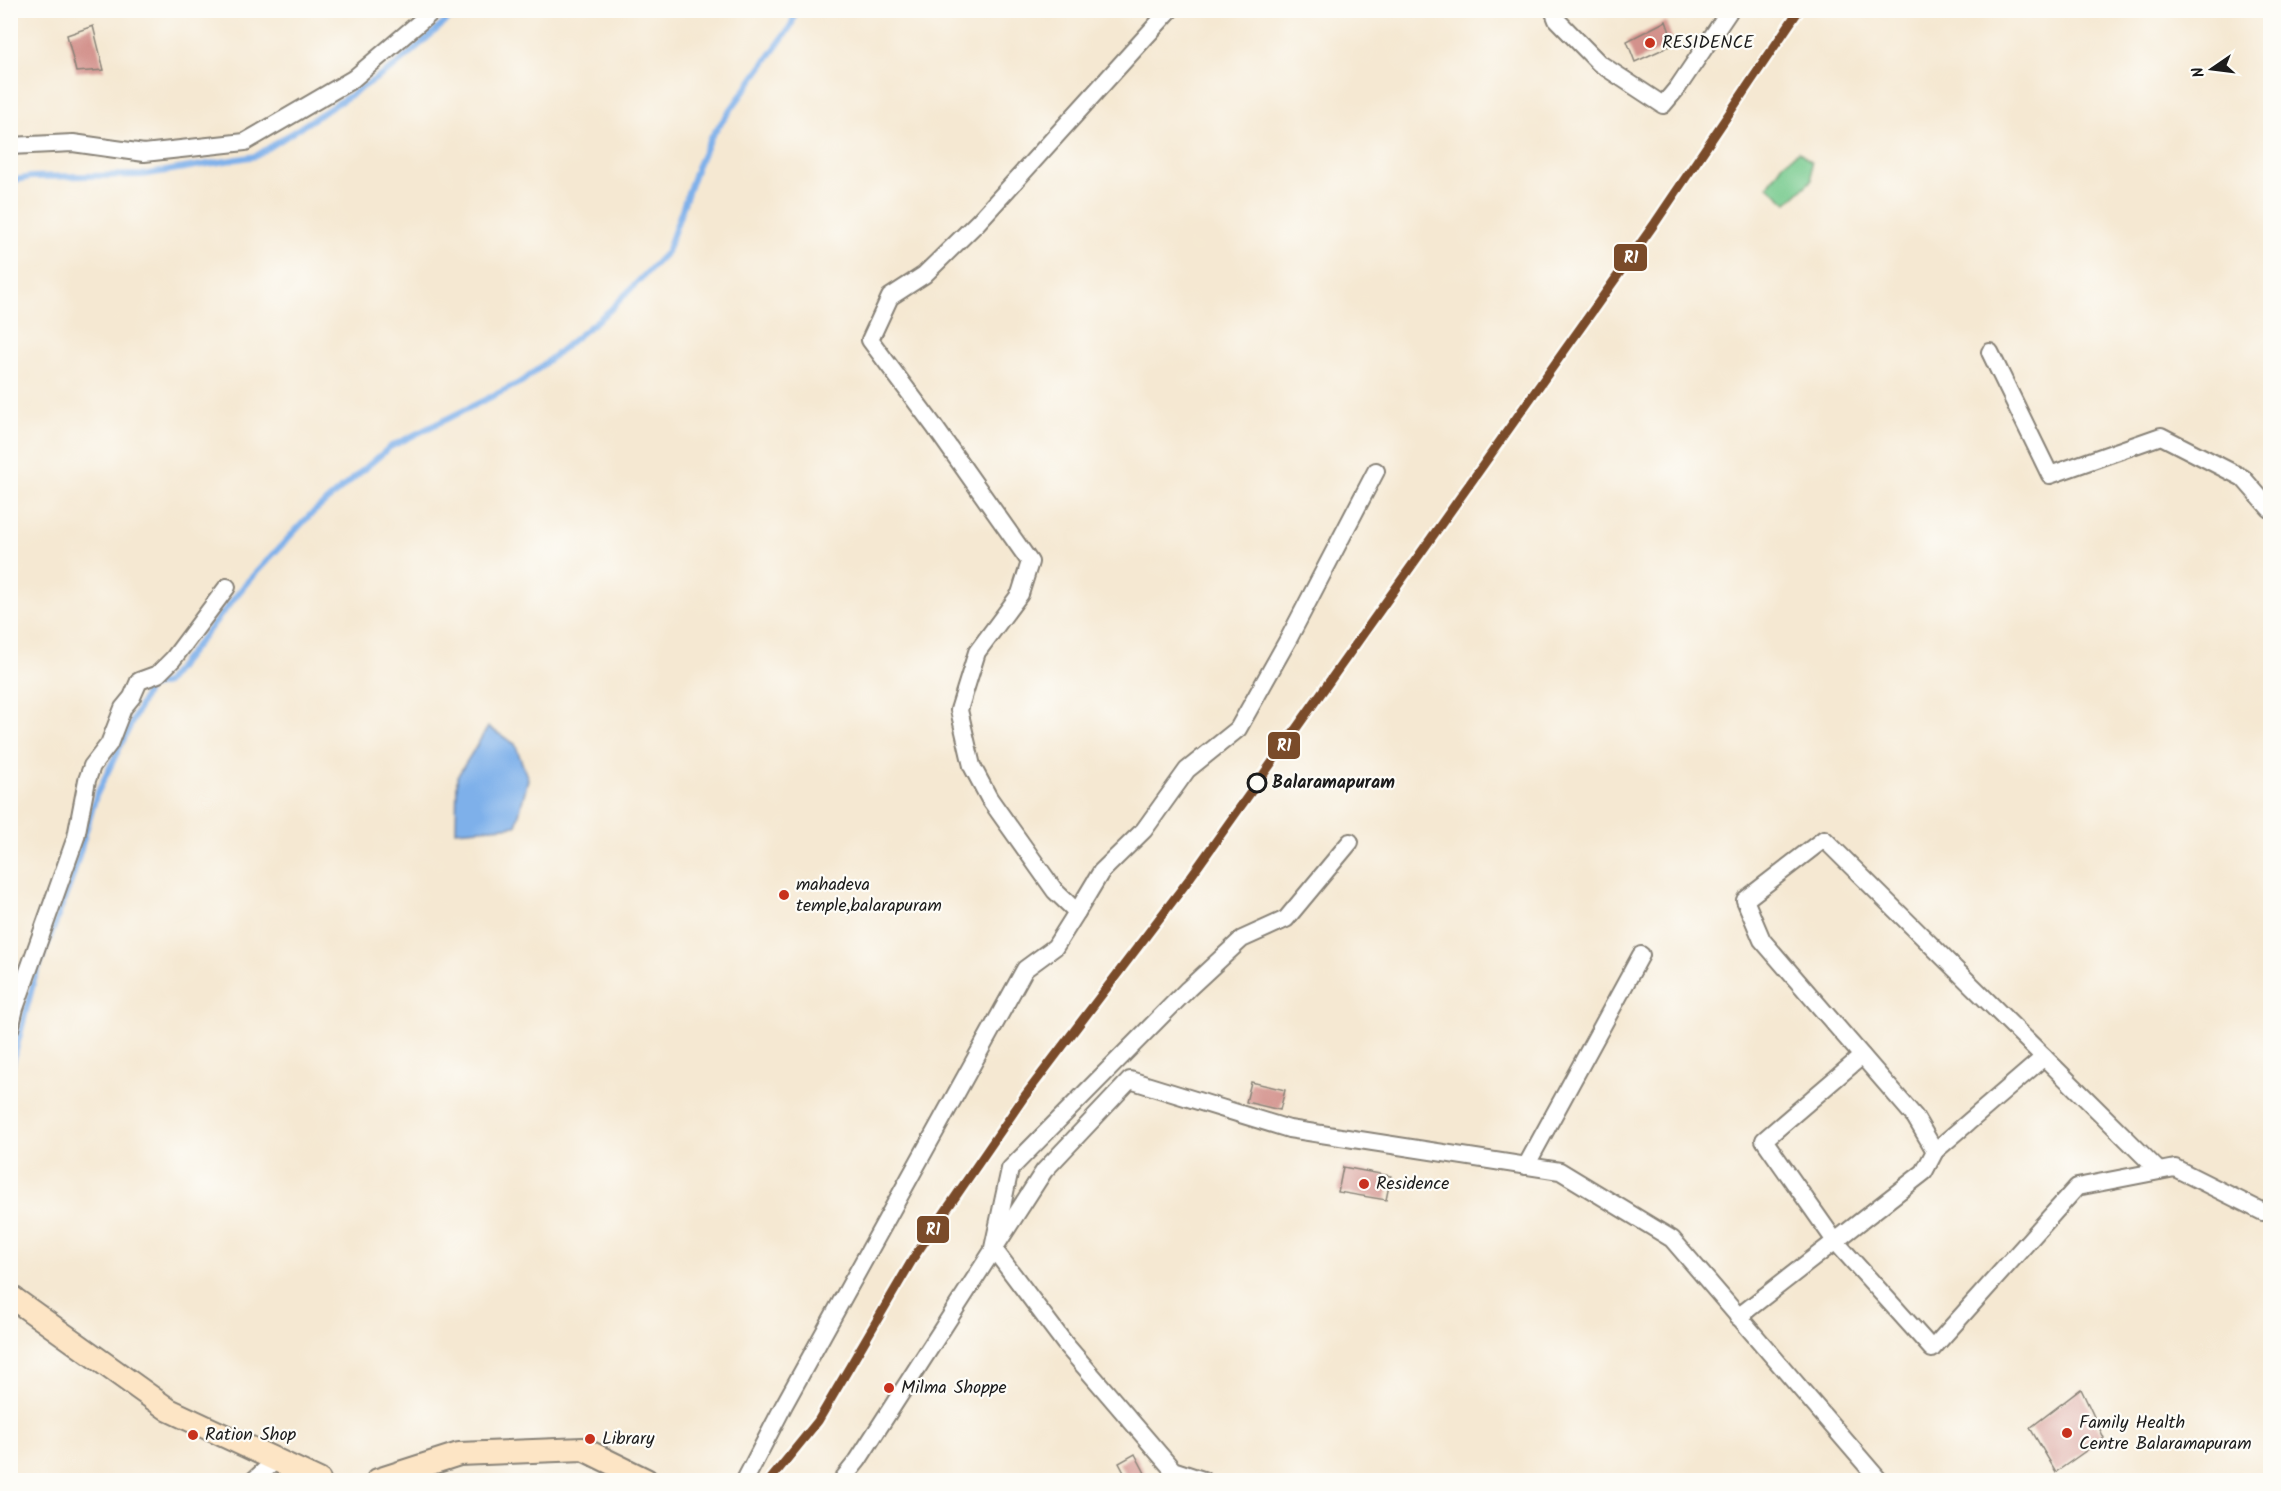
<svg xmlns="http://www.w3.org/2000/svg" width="2281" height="1491" font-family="Kalam,sans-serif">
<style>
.green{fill:#75c98c;stroke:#487254;stroke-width:1.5}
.water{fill:#7eb0ea;stroke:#4d6683;stroke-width:1.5}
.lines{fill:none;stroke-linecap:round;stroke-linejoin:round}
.stream{stroke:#7eb0ea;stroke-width:6}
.building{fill:#d3928c}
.minor-casing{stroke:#888277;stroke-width:20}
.secondary-casing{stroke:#888277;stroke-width:26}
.minor{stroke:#fff;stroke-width:16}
.secondary{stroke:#fde5c5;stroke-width:22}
.rail-1-casing{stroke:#fdfcf7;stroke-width:14}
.rail-1{stroke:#7a4b2a;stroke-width:9}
.poi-dot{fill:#c8321e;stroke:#fdfcf7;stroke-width:2}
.stop-dot{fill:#fdfcf7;stroke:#1c1c1c;stroke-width:3}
.labels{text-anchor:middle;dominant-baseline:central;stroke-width:4.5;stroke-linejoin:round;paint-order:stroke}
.poi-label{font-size:18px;fill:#1c1c1c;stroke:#fdfcf7;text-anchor:start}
.stop-label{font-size:18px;font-weight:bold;fill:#1c1c1c;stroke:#fdfcf7;text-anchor:start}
.line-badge{stroke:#fdfcf7;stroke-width:2}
.badge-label{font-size:16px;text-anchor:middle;font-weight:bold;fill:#fff}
</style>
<rect width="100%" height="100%" fill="#fdfcf7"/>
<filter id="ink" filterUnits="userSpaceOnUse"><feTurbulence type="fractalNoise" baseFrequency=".0167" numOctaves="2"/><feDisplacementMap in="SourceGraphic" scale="12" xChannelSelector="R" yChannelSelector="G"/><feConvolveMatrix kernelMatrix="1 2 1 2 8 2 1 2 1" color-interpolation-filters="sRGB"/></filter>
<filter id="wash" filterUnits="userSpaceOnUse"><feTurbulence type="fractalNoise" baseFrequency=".008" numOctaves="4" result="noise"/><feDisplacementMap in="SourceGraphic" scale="24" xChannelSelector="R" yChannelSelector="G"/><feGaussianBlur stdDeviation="1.35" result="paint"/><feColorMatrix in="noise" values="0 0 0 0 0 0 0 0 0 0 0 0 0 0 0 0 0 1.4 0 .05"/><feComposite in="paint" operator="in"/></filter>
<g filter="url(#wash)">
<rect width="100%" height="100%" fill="#f5e8d2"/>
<polygon class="green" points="1799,151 1811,162 1812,180 1787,203 1768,186 1783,164"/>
<polygon class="water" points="488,727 515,744 528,779 516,826 456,831 457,777"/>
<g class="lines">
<g class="stream">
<polyline points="10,181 31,177 142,175 256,156 394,67 459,10"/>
<polyline points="10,1073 34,980 73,876 96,796 149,687 166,683 249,580 309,516 390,447 523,381 610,310 667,252 697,167 711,137 791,26 796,10"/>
</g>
</g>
<g id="blocks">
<g class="building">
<polygon points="1666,21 1674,44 1635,62 1627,41"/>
<polygon points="93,26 104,70 76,72 67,35"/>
<polygon points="1251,1082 1285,1090 1280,1110 1246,1102"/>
<polygon points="1343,1167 1391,1176 1386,1200 1338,1192"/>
<polygon points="2081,1389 2104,1438 2056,1472 2030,1428"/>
<polygon points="1135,1454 1145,1473 1128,1480 1119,1463"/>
</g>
</g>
</g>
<g filter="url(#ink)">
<use href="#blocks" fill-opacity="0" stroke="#888277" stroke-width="1.5"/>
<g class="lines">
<defs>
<g id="minor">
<polyline points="1553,10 1557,20 1599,63 1663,105 1678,87 1730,10"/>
<polyline points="10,146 73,143 144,153 245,142 353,79 434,10"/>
<polyline points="1990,352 2050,475 2161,436 2243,478 2270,509"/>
<polyline points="1077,912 1101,872 1144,830 1187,770 1238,729 1289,638 1376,471"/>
<polyline points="10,1029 15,1008 76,837 87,780 92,766 109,744 123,708 132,697 139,681 158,674 173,659 227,587"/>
<polyline points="1862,1056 1764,1140 1835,1241 1932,1349 2077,1187 2175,1168 2263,1212 2270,1208"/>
<polyline points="1935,1151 2044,1057"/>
<polyline points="1526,1166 1641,955"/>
<polyline points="1738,1317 1924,1172 1935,1151 1915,1117 1762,940 1745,900 1824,839 2159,1171"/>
<polyline points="254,1480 276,1460"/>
<polyline points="745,1480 784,1405 1025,969 1055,947 1077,912 1055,891 989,798 972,766 959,710 977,652 1020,594 1030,562 934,426 870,340 890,297 924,275 978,222 1170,10"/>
<polyline points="842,1480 858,1460 1044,1171 1130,1080 1289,1129 1560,1171 1672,1239 1879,1480"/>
<polyline points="1203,1480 1173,1470 1066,1345 993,1248 1010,1169 1188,989 1242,939 1286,919 1350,842"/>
</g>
<g id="secondary">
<polyline points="10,1296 169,1410 319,1480"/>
<polyline points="378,1480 459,1454 583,1449 646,1480"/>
</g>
</defs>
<use href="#minor" class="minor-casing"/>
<use href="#secondary" class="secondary-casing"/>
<use href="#minor" class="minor"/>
<use href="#secondary" class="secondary"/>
<defs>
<polyline id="rail-1" points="770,1480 818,1421 914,1257 1024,1097 1187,882 1655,223 1799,10"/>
</defs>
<use href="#rail-1" class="rail-1-casing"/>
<use href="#rail-1" class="rail-1"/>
</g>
</g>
<g class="poi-dot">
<circle cx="1650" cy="43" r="6"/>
<circle cx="784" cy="895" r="6"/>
<circle cx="1364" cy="1184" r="6"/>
<circle cx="889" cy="1388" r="6"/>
<circle cx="2067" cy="1433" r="6"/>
<circle cx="193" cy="1435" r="6"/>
<circle cx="590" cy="1439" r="6"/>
</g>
<circle class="stop-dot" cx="1257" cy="783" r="9"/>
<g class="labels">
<g class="poi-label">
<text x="1662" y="43">RESIDENCE</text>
<text x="796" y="885">mahadeva<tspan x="796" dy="21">temple,balarapuram</tspan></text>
<text x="1376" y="1184">Residence</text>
<text x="901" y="1388">Milma Shoppe</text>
<text x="2079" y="1423">Family Health<tspan x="2079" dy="21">Centre Balaramapuram</tspan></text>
<text x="205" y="1435">Ration Shop</text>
<text x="602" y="1439">Library</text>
</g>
<g class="stop-label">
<text x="1272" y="783">Balaramapuram</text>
</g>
</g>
<g class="line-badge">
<rect x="1613" y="243" width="35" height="29" rx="6" fill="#7a4b2a"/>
<rect x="1267" y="731" width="34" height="29" rx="6" fill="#7a4b2a"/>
<rect x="916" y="1215" width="34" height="29" rx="6" fill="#7a4b2a"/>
</g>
<g class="badge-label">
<text x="1631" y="263">R1</text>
<text x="1284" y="751">R1</text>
<text x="933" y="1235">R1</text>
</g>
<rect width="2281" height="1491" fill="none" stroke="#fdfcf7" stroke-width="36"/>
<g transform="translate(2212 69) rotate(256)" stroke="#fdfcf7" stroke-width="4.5" paint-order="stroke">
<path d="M0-4.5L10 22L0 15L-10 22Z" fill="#1c1c1c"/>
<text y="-9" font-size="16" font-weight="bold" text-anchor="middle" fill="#1c1c1c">N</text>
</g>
</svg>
